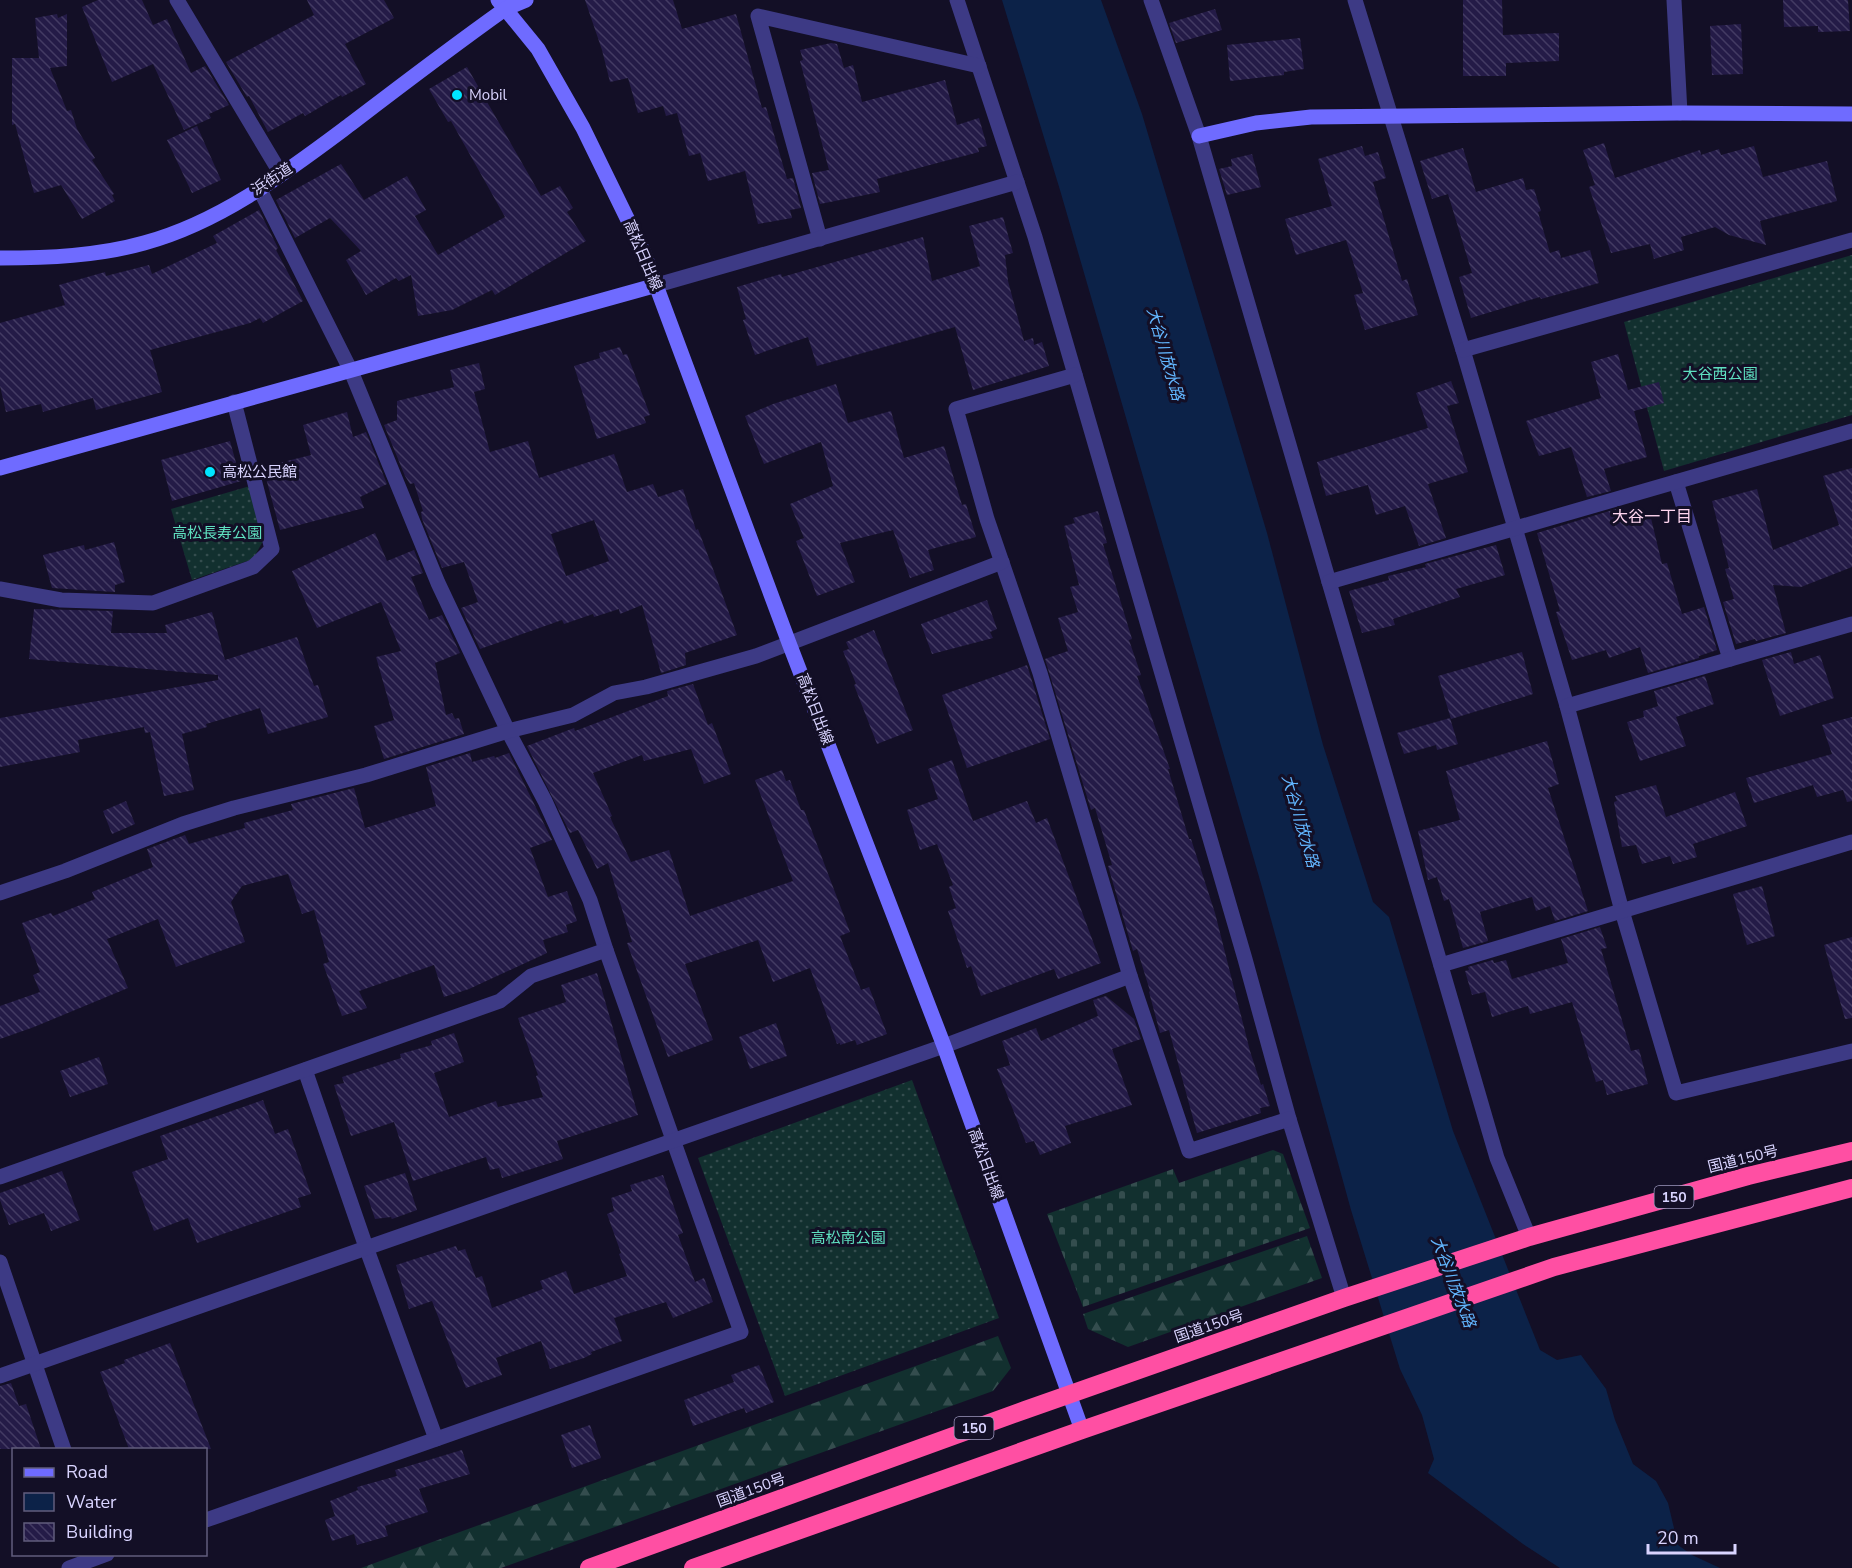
<svg xmlns="http://www.w3.org/2000/svg" width="1852" height="1568" font-family="'Nunito Sans','Noto Sans JP',sans-serif">
<style>
.grass{fill:url(#grass-dots)}
.forest{fill:url(#forest-firs)}
.cemetery{fill:url(#cemetery-stones)}
.water{fill:#0c2248}
.building{fill:url(#building-back-hatch);fill-rule:evenodd}
.lines{fill:none;stroke-linecap:round;stroke-linejoin:round}
.street{stroke:#3d3a85;stroke-width:15}
.secondary{stroke:#6f6bff;stroke-width:15}
.highway{stroke:#ff4fa3;stroke-width:18}
.poi-dot{fill:#00e5ff;stroke:#130f26;stroke-width:2}
.labels{text-anchor:middle;dominant-baseline:central;stroke-width:6;stroke-linejoin:round;paint-order:stroke}
.shield{fill:#130f26;stroke:#9e99be;stroke-width:1.5}
.shield-label{font-size:14px;font-weight:bold;fill:#d9d4ff}
.poi-label{font-size:15px;fill:#d9d4ff;stroke:#130f26;text-anchor:start}
.street-label{font-size:15px;fill:#d9d4ff;stroke:#130f26}
.park-label{font-size:15px;fill:#5fe0c0;stroke:#130f26}
.water-label{font-size:16px;font-style:italic;fill:#62b6ff;stroke:#130f26}
.neighbourhood-label{font-size:16px;fill:#ffd6f0;stroke:#130f26}
</style>
<defs>
<pattern id="grass-dots" width="8" height="8" patternUnits="userSpaceOnUse" patternTransform="scale(1.5)"><rect width="8" height="8" fill="#12302f"/><path d="M2 2h.1M6 6h.1" fill="none" stroke="#344d4e" stroke-width="1.8" stroke-linecap="round"/></pattern>
<pattern id="forest-firs" width="22" height="20" patternUnits="userSpaceOnUse" patternTransform="scale(1.5)"><rect width="22" height="20" fill="#12302f"/><path d="M5 1l3.5 6h-7zM16 11l3.5 6h-7z" fill="#344d4e"/></pattern>
<pattern id="cemetery-stones" width="16" height="16" patternUnits="userSpaceOnUse" patternTransform="scale(1.5)"><rect width="16" height="16" fill="#12302f"/><path d="M2 7V4a2 2 0 0 1 4 0v3zM10 15v-3a2 2 0 0 1 4 0v3z" fill="#344d4e"/></pattern>
<pattern id="building-back-hatch" width="6" height="6" patternUnits="userSpaceOnUse" patternTransform="scale(1.5)"><rect width="6" height="6" fill="#241b47"/><path d="M-1 5l2 2M0 0l6 6M5-1l2 2" fill="none" stroke="#433b63"/></pattern>
</defs>
<rect width="100%" height="100%" fill="#130f26"/>
<g class="grass">
<polygon points="1852,255 1852,415 1664,471 1624,322"/>
<polygon points="250,486 263,541 253,559 192,580 171,509"/>
<polygon points="912,1080 999,1318 785,1396 698,1158"/>
</g>
<g class="forest">
<polygon points="1307,1236 1322,1278 1128,1347 1088,1329 1083,1314"/>
<polygon points="998,1336 1011,1368 993,1391 501,1568 361,1568"/>
</g>
<polygon class="cemetery" points="1273,1150 1283,1154 1310,1228 1083,1307 1047,1214 1173,1169 1179,1183"/>
<polygon class="water" points="1002,0 1101,0 1142,114 1267,533 1323,745 1373,902 1389,917 1453,1131 1540,1350 1557,1360 1581,1355 1606,1389 1615,1420 1633,1464 1656,1481 1668,1503 1678,1545 1692,1555 1720,1568 1560,1568 1523,1544 1428,1473 1434,1459 1422,1415 1400,1369 1351,1210 1262,887 1060,190"/>
<g class="building">
<polygon points="98,0 142,0 153,25 167,19 191,73 205,66 229,105 209,114 211,118 184,130 153,64 112,82 82,7"/>
<polygon points="307,0 384,0 394,18 345,44 366,84 342,97 341,95 305,116 303,113 268,132 249,96 247,97 226,62 314,15"/>
<polygon points="585,0 673,0 682,29 736,14 762,108 766,107 787,179 793,178 801,208 790,210 792,218 758,224 745,171 708,181 700,153 689,156 677,113 666,116 663,106 638,113 628,78 610,82 602,50"/>
<polygon points="1463,0 1502,0 1503,35 1559,33 1559,61 1506,63 1506,76 1463,76"/>
<polygon points="1783,0 1848,0 1850,31 1818,32 1818,26 1784,27"/>
<polygon points="1215,9 1222,30 1176,43 1169,23"/>
<polygon points="57,14 58,18 67,14 67,66 50,68 67,111 71,110 77,129 95,158 92,160 114,194 112,195 115,201 82,219 61,185 34,193 15,124 12,125 12,58 39,58 35,18"/>
<polygon points="1741,24 1743,74 1712,75 1710,26"/>
<polygon points="1300,38 1304,69 1284,72 1284,75 1230,81 1227,45"/>
<polygon points="831,43 837,44 844,68 853,65 862,102 945,80 957,125 979,118 987,146 978,148 979,152 877,179 880,192 820,204 812,173 829,170 800,61 803,60 800,50"/>
<polygon points="467,67 541,196 560,186 573,208 567,212 586,241 495,295 492,290 452,310 418,316 411,275 399,281 396,278 366,295 346,260 361,251 330,218 295,238 276,200 341,164 364,200 407,176 426,210 415,216 438,255 505,217 451,121 448,122 429,89"/>
<polygon points="197,126 221,180 192,193 167,140"/>
<polygon points="1604,143 1615,178 1700,150 1701,155 1719,149 1721,155 1754,146 1763,177 1827,161 1837,201 1760,221 1766,245 1729,235 1715,227 1681,237 1684,250 1654,259 1650,244 1611,253 1589,187 1595,185 1583,150"/>
<polygon points="1362,146 1365,156 1378,152 1386,178 1373,182 1402,281 1407,279 1418,315 1365,330 1354,295 1363,293 1346,240 1296,255 1285,219 1332,206 1318,159"/>
<polygon points="1463,148 1476,192 1523,178 1526,190 1534,189 1541,211 1538,212 1550,253 1559,250 1561,258 1590,250 1599,283 1541,299 1540,297 1471,318 1459,277 1472,273 1448,194 1432,199 1420,161"/>
<polygon points="1252,154 1261,187 1227,195 1219,169 1232,166 1231,159"/>
<polygon points="259,210 278,248 276,250 303,301 263,323 260,318 250,323 150,350 162,392 96,410 93,398 43,412 41,404 6,412 0,386 0,323 65,305 59,285 105,272 106,276 149,265 152,274 217,243 213,236"/>
<polygon points="1003,217 1013,253 1005,255 1008,281 1024,341 1033,338 1034,345 1042,342 1049,366 973,390 955,327 817,366 808,337 755,355 743,320 746,319 737,287 781,274 782,277 923,237 932,281 980,266 969,226"/>
<polygon points="620,347 623,355 627,354 650,415 644,417 646,423 597,439 574,366 600,358 599,353"/>
<polygon points="1618,354 1628,390 1659,382 1664,403 1634,411 1647,457 1604,469 1611,491 1587,497 1571,447 1539,456 1526,421 1601,398 1591,362"/>
<path d="M479,363L485,389L474,392L490,452L528,441L539,478L614,454L627,492L653,484L658,497L683,489L696,530L698,529L716,577L737,635L685,653L686,665L661,673L642,605L620,614L619,609L594,617L593,614L564,624L562,620L480,649L461,608L478,602L464,562L442,568L422,519L421,512L423,511L414,483L410,484L405,476L384,425L397,420V401L454,387L450,370ZM594,520L609,561L566,576L551,534Z"/>
<polygon points="1451,381 1459,403 1447,406 1468,472 1428,484 1446,538 1419,546 1405,506 1376,515 1368,485 1326,496 1317,462 1428,428 1416,393"/>
<polygon points="836,384 848,423 891,411 904,458 944,446 962,505 966,504 976,537 928,550 934,570 910,578 893,530 840,543 855,582 817,596 796,541 804,538 790,504 833,486 821,442 764,464 745,416 773,404"/>
<polygon points="347,412 353,437 366,432 387,484 360,497 364,508 280,530 263,467 311,455 303,425"/>
<polygon points="230,441 241,481 172,501 161,460"/>
<polygon points="1852,468 1852,567 1801,587 1773,585 1786,633 1756,641 1755,639 1736,644 1723,602 1734,599 1725,569 1729,568 1712,501 1757,489 1773,550 1839,525 1823,476"/>
<polygon points="1616,509 1620,521 1650,514 1662,564 1667,563 1682,614 1704,607 1717,650 1699,656 1699,658 1648,673 1640,647 1609,658 1606,650 1572,660 1556,612 1560,611 1537,533"/>
<polygon points="1098,511 1107,543 1103,544 1132,639 1129,640 1141,675 1137,676 1170,769 1168,769 1189,839 1191,839 1215,913 1250,1051 1261,1085 1263,1084 1270,1106 1260,1108 1261,1113 1197,1133 1169,1030 1160,1033 1149,992 1150,991 1137,949 1133,951 1108,866 1112,865 1095,808 1091,810 1045,659 1068,651 1058,618 1078,612 1070,587 1079,585 1064,526 1075,523 1073,518"/>
<polygon points="375,533 387,561 414,550 423,573 411,577 429,620 442,615 460,653 435,663 446,715 452,713 455,719 459,718 464,734 384,759 374,726 394,720 376,657 401,651 381,602 317,628 292,571"/>
<polygon points="114,542 125,582 115,585 115,592 52,588 43,555 84,545 85,550"/>
<polygon points="1496,545 1505,575 1456,589 1460,597 1393,619 1395,625 1362,633 1349,591 1389,580 1388,576 1426,567 1425,564"/>
<polygon points="987,600 997,629 990,632 993,638 932,654 921,624"/>
<polygon points="34,609 113,611 111,633 167,633 165,625 212,612 225,660 297,637 314,686 318,685 328,717 268,734 260,708 206,724 207,727 182,734 194,790 164,796 150,732 145,733 144,727 78,740 80,752 0,767 0,718 218,680 218,675 29,659"/>
<polygon points="874,630 913,730 877,744 854,685 856,684 843,651 849,649 846,642"/>
<polygon points="1522,652 1533,694 1451,719 1438,676"/>
<polygon points="1791,652 1794,664 1820,655 1834,698 1780,716 1762,660"/>
<polygon points="1027,665 1050,739 967,768 942,695"/>
<polygon points="1705,676 1714,704 1676,717 1686,746 1640,761 1627,722 1644,717 1643,711 1658,706 1654,691"/>
<polygon points="693,684 708,725 712,723 731,774 704,784 691,749 644,761 642,755 593,773 612,816 610,817 631,862 669,850 690,916 793,881 755,780 782,770 786,781 790,780 801,810 804,810 850,932 840,936 861,990 869,987 887,1034 857,1045 855,1040 840,1045 840,1043 837,1044 810,968 773,982 758,940 685,964 713,1040 668,1057 627,943 632,942 608,863 597,869 578,830 570,833 527,746 574,728 575,731 668,696 667,691"/>
<polygon points="1852,717 1852,801 1847,802 1843,790 1817,797 1813,785 1754,803 1746,778 1832,754 1822,725"/>
<polygon points="1450,718 1458,744 1437,750 1436,745 1404,754 1397,733"/>
<polygon points="1547,741 1559,784 1548,788 1588,911 1555,921 1550,906 1536,911 1532,897 1480,912 1488,941 1463,948 1449,899 1444,901 1437,877 1428,880 1418,831 1460,820 1446,771"/>
<polygon points="470,753 472,762 494,756 495,758 509,753 552,840 530,848 548,897 567,891 577,921 566,925 568,932 543,940 547,953 469,989 444,997 434,965 359,991 367,1008 342,1016 323,964 329,962 314,910 302,914 288,874 242,886 231,902 245,942 176,967 158,919 107,939 128,988 34,1027 0,1039 0,1006 40,992 33,975 40,972 22,923 51,913 53,916 95,899 92,892 153,867 147,849 185,835 189,844 245,828 244,823 293,810 291,804 354,788 365,828 436,806 426,767"/>
<polygon points="952,760 973,821 1027,801 1036,823 1047,818 1101,963 1058,979 1054,969 981,996 971,966 967,968 948,911 956,908 949,887 953,885 937,844 920,850 907,810 938,799 928,769"/>
<polygon points="1656,785 1666,817 1735,792 1747,826 1693,844 1697,857 1673,864 1670,856 1642,864 1636,845 1622,847 1614,802 1617,801 1615,796"/>
<polygon points="126,801 135,824 112,834 103,811"/>
<polygon points="1762,886 1775,936 1747,945 1733,894"/>
<polygon points="1600,927 1607,948 1601,949 1631,1051 1639,1049 1648,1084 1607,1095 1603,1080 1596,1082 1572,1002 1530,1014 1528,1006 1492,1017 1485,992 1472,995 1465,971 1469,970 1468,967 1493,960 1494,963 1506,960 1512,979 1568,963 1561,939"/>
<polygon points="1852,937 1852,1018 1845,1019 1824,945"/>
<polygon points="597,973 638,1115 557,1141 563,1159 502,1178 499,1168 490,1170 486,1157 413,1181 394,1122 351,1136 334,1085 344,1083 342,1077 401,1058 400,1054 432,1045 431,1041 454,1033 464,1062 434,1073 449,1117 496,1101 498,1107 543,1097 536,1076 538,1075 518,1018 566,1002 561,985"/>
<polygon points="1106,996 1134,1019 1141,1039 1112,1049 1132,1105 1065,1126 1071,1143 1040,1155 1034,1141 1026,1143 997,1069 1010,1065 1002,1041 1036,1028 1041,1041 1098,1016 1093,1000"/>
<polygon points="776,1023 787,1056 750,1069 739,1037"/>
<polygon points="99,1057 108,1084 70,1097 60,1071"/>
<polygon points="263,1100 275,1134 288,1129 311,1194 298,1198 301,1207 197,1243 188,1218 154,1231 132,1172 168,1159 160,1136"/>
<polygon points="62,1171 80,1220 51,1231 44,1213 9,1225 0,1200 0,1193"/>
<polygon points="405,1173 417,1210 392,1219 391,1217 375,1219 364,1186"/>
<polygon points="663,1175 683,1233 678,1235 695,1282 704,1278 713,1302 673,1318 666,1302 614,1318 622,1341 591,1352 592,1354 584,1358 550,1369 541,1341 496,1358 502,1375 466,1388 432,1301 409,1309 396,1265 456,1246 458,1251 465,1249 476,1278 482,1276 492,1308 543,1289 540,1281 566,1271 574,1294 627,1276 619,1254 621,1253 607,1214 614,1211 611,1198 632,1191 630,1185"/>
<polygon points="170,1343 211,1449 129,1449 100,1372 125,1363 124,1360"/>
<polygon points="759,1365 774,1402 746,1413 744,1408 693,1426 684,1400 734,1382 731,1375"/>
<polygon points="11,1383 19,1406 26,1404 41,1449 0,1449 0,1386"/>
<polygon points="590,1425 601,1458 572,1468 561,1435"/>
<polygon points="462,1450 470,1474 419,1489 428,1512 385,1526 388,1536 357,1545 354,1534 332,1541 325,1520 335,1516 330,1501 358,1490 357,1487 397,1476 395,1470"/>
</g>
<g class="lines">
<g class="street">
<polyline points="177,0 281,174"/>
<polyline points="957,0 1035,237 1245,959 1289,1119 1344,1298"/>
<polyline points="1151,0 1199,136 1497,1158 1529,1237"/>
<polyline points="1355,0 1463,350 1567,706 1622,911 1676,1093 1852,1051"/>
<polyline points="1674,0 1680,113"/>
<polyline points="259,188 351,371 438,583 508,731 545,801 590,900 606,950"/>
<polyline points="820,239 758,16 979,66"/>
<polyline points="657,285 1017,182"/>
<polyline points="1463,350 1852,240"/>
<polyline points="1075,375 956,409 987,519 1040,673 1130,976 1189,1151 1289,1119"/>
<polyline points="1676,482 1730,659"/>
<polyline points="1329,582 1852,431"/>
<polyline points="0,589 61,600 153,603 253,567 272,549 234,402"/>
<polyline points="1567,706 1852,624"/>
<polyline points="0,893 65,871 183,824 234,808 366,775 508,731 573,715 614,693 646,687 756,656 1002,562"/>
<polyline points="1441,965 1852,842"/>
<polyline points="305,1070 366,1247 436,1439"/>
<polyline points="0,1177 500,1001 531,976 606,950 741,1332 206,1520"/>
<polyline points="0,1262 64,1450"/>
<polyline points="0,1376 944,1046 1130,976"/>
<polyline points="69,1568 107,1554"/>
</g>
<g class="secondary">
<polyline points="498,0 538,49 583,128 644,253 789,643 944,1046 1082,1430"/>
<polyline points="1199,136 1256,123 1311,117 1680,113 1852,114"/>
<path d="M0,258C48,258 98,256 144,243C222,222 289,170 352,123C403,84 453,46 505,9L526,0"/>
<polyline points="0,468 657,285"/>
</g>
<g class="highway">
<polyline points="589,1568 1025,1410 1344,1298 1529,1237 1748,1176 1852,1151"/>
<polyline points="693,1568 1082,1430 1554,1267 1852,1188"/>
</g>
</g>
<g class="poi-dot">
<circle cx="457" cy="95" r="6"/>
<circle cx="210" cy="472" r="6"/>
</g>
<g class="labels">
<g class="shield">
<rect x="1654.5" y="1186" width="39" height="22" rx="4.5"/>
<rect x="954.5" y="1417" width="39" height="22" rx="4.5"/>
</g>
<g class="shield-label">
<text x="1674" y="1197">150</text>
<text x="974" y="1428">150</text>
</g>
<g class="poi-label">
<text x="469" y="95">Mobil</text>
<text x="222" y="472">高松公民館</text>
</g>
<g class="street-label">
<text transform="translate(272 179) rotate(-33)">浜街道</text>
<text transform="translate(643 255) rotate(67)">高松日出線</text>
<text transform="translate(815 709) rotate(69)">高松日出線</text>
<text transform="translate(1743 1159) rotate(-14)">国道150号</text>
<text transform="translate(986 1164) rotate(70)">高松日出線</text>
<text transform="translate(1209 1326) rotate(-19)">国道150号</text>
<text transform="translate(751 1490) rotate(-20)">国道150号</text>
</g>
<g class="park-label">
<text x="1720" y="374">大谷西公園</text>
<text x="217" y="533">高松長寿公園</text>
<text x="848" y="1238">高松南公園</text>
</g>
<g class="water-label">
<text transform="translate(1165 354) rotate(74)">大谷川放水路</text>
<text transform="translate(1300 821) rotate(74)">大谷川放水路</text>
<text transform="translate(1453 1282) rotate(69)">大谷川放水路</text>
</g>
<g class="neighbourhood-label">
<text x="1652" y="517">大谷一丁目</text>
</g>
</g>
<rect x="12" y="1448" width="195" height="108" fill="#130f26" stroke="#625e7d" stroke-width="1.5"/>
<rect x="24" y="1468" width="30" height="9" fill="#6f6bff" stroke="#625e7d" stroke-width="1.5"/>
<text x="66" y="1478" font-size="18" fill="#d9d4ff">Road</text>
<rect x="24" y="1493" width="30" height="18" fill="#0c2248" stroke="#625e7d" stroke-width="1.5"/>
<text x="66" y="1508" font-size="18" fill="#d9d4ff">Water</text>
<rect x="24" y="1523" width="30" height="18" fill="url(#building-back-hatch)" stroke="#625e7d" stroke-width="1.5"/>
<text x="66" y="1538" font-size="18" fill="#d9d4ff">Building</text>
<path d="M1648 1544v9h87v-9" fill="none" stroke="#d9d4ff" stroke-width="3"/>
<text x="1657" y="1544" font-size="18" fill="#d9d4ff" stroke="#130f26" stroke-width="4.5" paint-order="stroke">20 m</text>
</svg>
